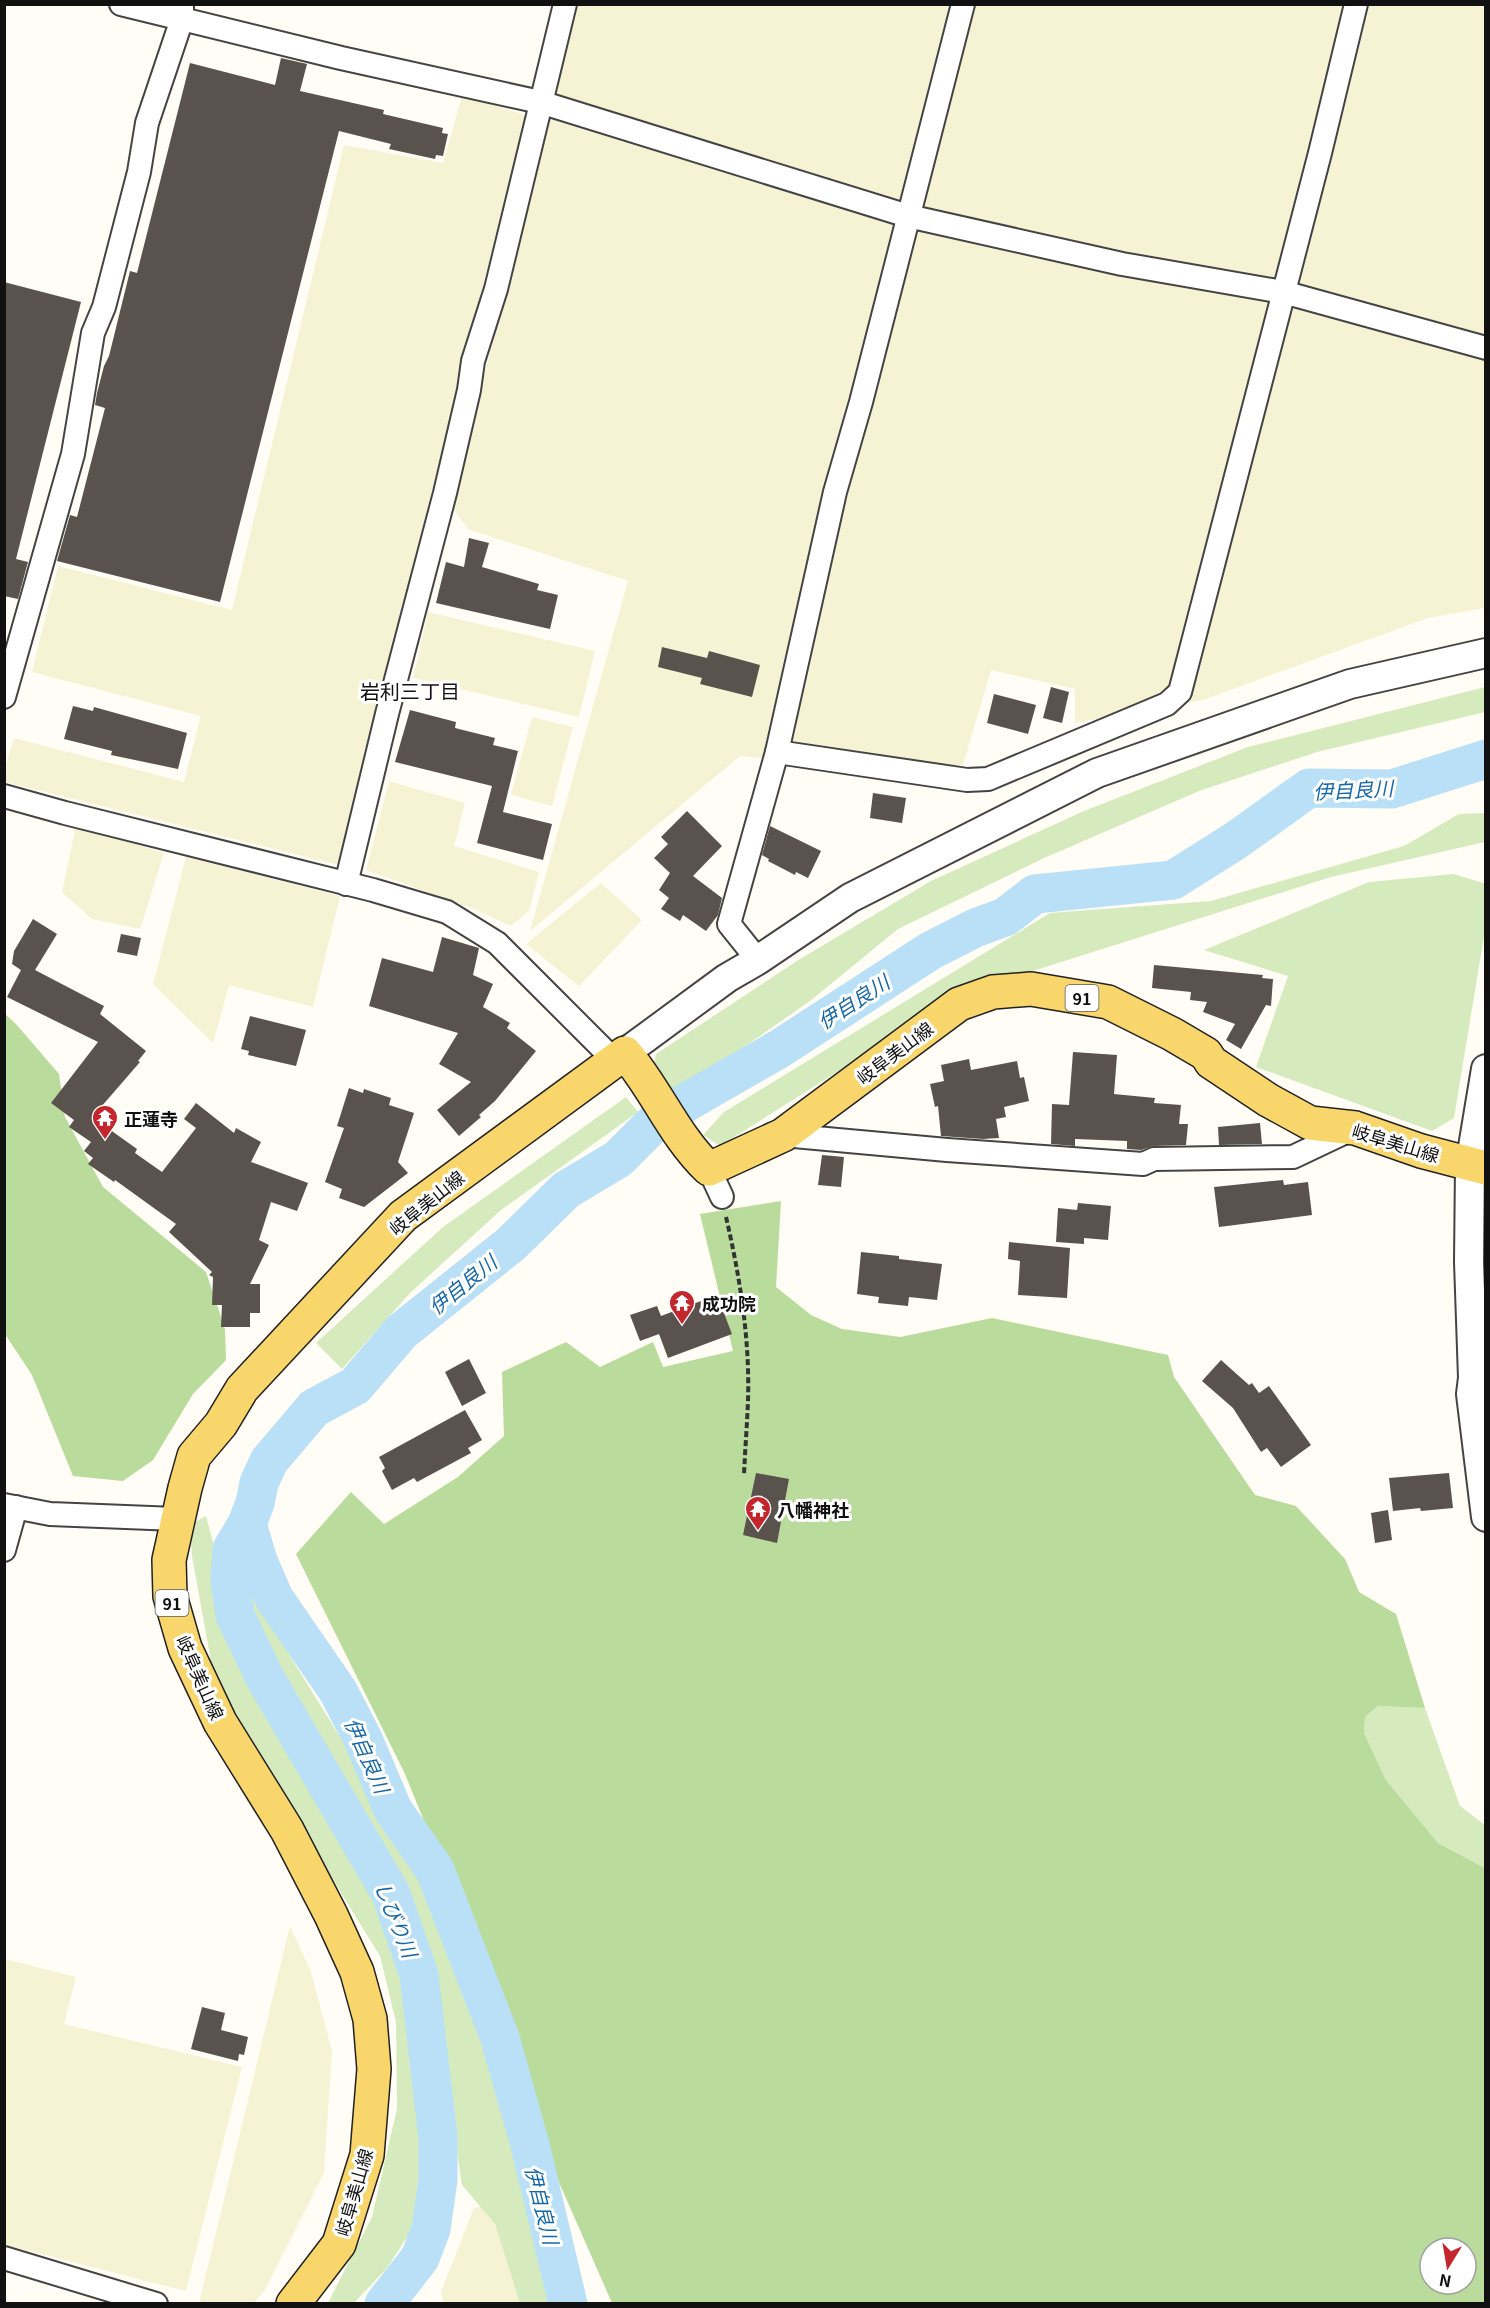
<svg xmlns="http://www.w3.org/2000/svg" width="1490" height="2308" font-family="Georgia,'Noto Sans JP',serif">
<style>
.farmland{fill:#f6f3d4}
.green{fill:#d5ebbd}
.forest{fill:#b9dc9c;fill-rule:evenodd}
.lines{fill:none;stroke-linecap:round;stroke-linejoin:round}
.river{stroke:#b9e0f7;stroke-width:39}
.building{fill:#5a524d}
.minor-casing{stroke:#444;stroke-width:26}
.tertiary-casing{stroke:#444;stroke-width:32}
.primary-casing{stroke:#222;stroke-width:36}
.path{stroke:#333;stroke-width:4;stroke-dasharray:6 3;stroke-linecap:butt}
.minor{stroke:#fff;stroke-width:22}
.tertiary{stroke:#fff;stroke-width:28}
.primary{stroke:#f9d66b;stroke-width:33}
.labels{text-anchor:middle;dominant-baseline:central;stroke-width:6;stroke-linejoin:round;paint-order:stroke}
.shield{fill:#fff;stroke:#585858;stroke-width:1.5}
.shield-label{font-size:16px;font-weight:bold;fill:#111}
.street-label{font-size:18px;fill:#111;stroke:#fff}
.poi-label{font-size:18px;font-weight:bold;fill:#111;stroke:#fff;text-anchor:start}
.neighbourhood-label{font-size:20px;fill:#111;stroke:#fff}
.water-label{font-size:20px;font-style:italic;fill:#1768a6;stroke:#fff}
</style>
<rect width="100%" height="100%" fill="#fffdf5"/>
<g class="farmland">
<polygon points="578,5 1485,5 1485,608 1428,618 1203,700 1075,723 1075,689 991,670 963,765 817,764 740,756 530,931 628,581 468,529 451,506"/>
<polygon points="462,96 526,115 338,865 5,782 5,768 14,738 184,782 201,716 32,672 58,566 232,610 344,145 443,163"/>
<polygon points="428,612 595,651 579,717 413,678"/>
<polygon points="532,717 573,727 552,806 511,795"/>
<polygon points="389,781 465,803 454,846 539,872 529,911 511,926 471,908 366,870"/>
<polygon points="76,826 164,853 140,929 92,919 62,892"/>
<polygon points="186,857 340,896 313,1007 229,985 213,1043 153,984"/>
<polygon points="601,883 642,920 579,986 526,944"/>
<polygon points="290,1926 311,1972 332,2051 324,2173 265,2290 254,2303 199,2303"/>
<polygon points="5,1959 76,1977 64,2024 242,2067 186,2291 5,2245"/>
<polygon points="485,2206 504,2229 526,2303 444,2303 441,2292 474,2208"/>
</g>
<g class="green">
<polygon points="1485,687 1485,712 1317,752 1199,791 1042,859 898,929 810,1001 674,1096 654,1063 656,1054 800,959 931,881 1084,811 1248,747"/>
<polygon points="1485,813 1485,842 1331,877 1036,970 971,987 720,1146 703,1135 724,1112 1050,913 1211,901 1404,846 1459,814"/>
<polygon points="1454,874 1486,884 1485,930 1454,1118 1432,1131 1256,1067 1288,976 1204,950 1369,882"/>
<polygon points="626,1097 638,1112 501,1210 410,1293 342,1369 316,1343 443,1227"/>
<polygon points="206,1516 231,1611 271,1714 368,1886 402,1963 418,2035 422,2137 416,2210 409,2234 387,2268 354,2303 328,2303 372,2217 397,2109 396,2022 380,1956 241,1731 212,1667 192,1556 190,1525"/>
<polygon points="243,1580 437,1894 462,1967 561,2303 520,2303 495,2224 462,2185 430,1975 399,1884 327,1762 278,1672"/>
<polygon points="1378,1706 1425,1708 1460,1806 1485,1825 1485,1868 1438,1843 1386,1780 1364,1733 1365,1717"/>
</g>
<g class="forest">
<polygon points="4,1013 16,1024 59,1074 65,1117 103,1187 206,1272 225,1329 226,1360 193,1394 153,1460 123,1481 73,1476 32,1375 5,1334"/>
<path d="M781,1201L776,1287L811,1315L842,1329L900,1337L992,1318L1168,1355L1174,1377L1255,1495L1296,1506L1345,1559L1359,1592L1396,1614L1425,1708L1378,1706L1365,1717L1364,1733L1386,1780L1438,1843L1485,1868V2303H612L558,2180L490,1984L405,1774L296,1554L351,1492L384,1524L458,1477L504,1436L502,1372L566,1342L600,1367L653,1342L663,1367L733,1351L700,1214ZM1430,2248H1466V2284H1430Z"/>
</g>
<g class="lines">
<g class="river">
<polyline points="247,1524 258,1561 274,1598 338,1691 363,1739 393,1810 435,1870 500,2038 530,2145 568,2304"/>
<polyline points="384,2304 420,2258 431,2229 438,2180 438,2138 419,1975 391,1894 265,1678 235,1615 230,1579 232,1549 247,1524 255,1503 259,1483 269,1461 314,1408 355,1386 401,1332 511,1244 566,1190 618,1159 659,1118 779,1049 930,951 975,928 1005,917 1035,894 1173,880 1235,841 1309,788 1392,789 1486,759"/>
</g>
</g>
<g class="building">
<polygon points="281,58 307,64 300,91 384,110 383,114 443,128 442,133 448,134 443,156 436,155 435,159 389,149 391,144 339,131 220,602 57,561 70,515 77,517 105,408 95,405 97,393 104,366 109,356 130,271 137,273 190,63 275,85"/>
<polygon points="4,282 81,302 16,559 28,562 18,599 4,596"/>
<polygon points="469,538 489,543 482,567 539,584 537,590 558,595 550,629 436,603 446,562 464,567"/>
<polygon points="662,647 707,658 709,651 760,665 752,697 700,684 702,678 658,667"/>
<polygon points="1051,687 1069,692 1062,723 1043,718"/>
<polygon points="994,694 1036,705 1028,734 987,723"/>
<polygon points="73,706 93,711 94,707 187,733 178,769 111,755 112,751 64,739"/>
<polygon points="410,710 456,722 455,728 495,738 493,745 518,751 503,812 552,824 543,860 477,843 492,786 395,762"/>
<polygon points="873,793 906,798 902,823 870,818"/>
<polygon points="687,811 722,846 693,876 722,898 718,915 706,931 683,915 680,921 661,909 669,898 659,890 670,873 654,858 668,844 661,837"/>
<polygon points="770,826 821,851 808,878 796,872 795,875 768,861 769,859 762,855"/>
<polygon points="33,919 57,934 35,970 104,1006 100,1014 146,1051 138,1061 140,1062 101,1107 117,1118 109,1129 137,1149 135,1153 162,1172 196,1128 184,1119 196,1103 234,1133 236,1128 261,1142 251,1162 308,1183 297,1211 271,1202 259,1240 269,1245 250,1284 260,1284 260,1313 250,1313 250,1327 221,1327 222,1305 212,1305 213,1277 209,1275 212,1272 169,1232 176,1224 115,1180 114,1182 88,1164 93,1158 84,1151 91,1142 69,1127 74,1120 51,1103 98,1042 7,997 21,970 12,964 14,951"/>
<polygon points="121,934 141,938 137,956 117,952"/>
<polygon points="442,937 479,948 473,975 493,984 483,1007 510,1023 507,1028 536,1051 495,1101 479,1115 481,1117 459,1136 437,1110 471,1082 439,1064 458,1033 369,1006 382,958 433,972"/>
<polygon points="1154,965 1263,975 1262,978 1273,979 1271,1006 1266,1005 1241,1049 1226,1040 1235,1024 1203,1012 1207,1002 1190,1000 1191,992 1152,988"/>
<polygon points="250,1016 306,1030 296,1066 248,1055 249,1051 241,1049"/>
<polygon points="1073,1052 1117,1055 1114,1094 1155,1098 1154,1103 1181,1105 1179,1124 1188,1124 1186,1145 1153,1146 1141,1150 1127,1149 1127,1141 1075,1139 1075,1146 1051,1144 1052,1104 1069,1105"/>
<polygon points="969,1059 971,1070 1017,1061 1020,1078 1024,1077 1029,1101 1004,1107 1006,1117 996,1119 999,1138 983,1139 941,1136 938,1106 935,1107 930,1084 944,1081 941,1065"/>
<polygon points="349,1088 363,1093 364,1089 391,1098 389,1105 414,1113 398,1162 408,1173 364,1207 339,1198 342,1189 325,1182 344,1128 337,1126"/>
<polygon points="1260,1123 1262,1144 1219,1145 1218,1127"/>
<polygon points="822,1155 844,1157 841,1187 818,1185"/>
<polygon points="1283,1180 1284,1185 1308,1182 1312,1215 1219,1227 1214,1187"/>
<polygon points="1078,1203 1111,1206 1108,1240 1084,1238 1084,1244 1056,1242 1058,1208 1077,1210"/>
<polygon points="1009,1242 1070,1248 1067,1298 1018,1295 1020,1261 1008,1259"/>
<polygon points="861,1252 899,1256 899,1259 942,1264 937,1300 909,1297 908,1306 878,1303 879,1297 857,1294"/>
<polygon points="717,1295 732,1334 668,1358 659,1334 640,1341 630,1315 657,1306 661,1316"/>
<polygon points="469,1359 486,1393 462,1406 445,1372"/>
<polygon points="1221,1360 1249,1385 1252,1383 1259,1393 1269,1386 1311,1445 1281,1467 1267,1448 1261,1452 1233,1408 1202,1381"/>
<polygon points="465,1410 482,1440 468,1448 471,1453 417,1482 414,1478 392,1490 382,1471 385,1468 379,1457"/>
<polygon points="756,1473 789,1479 777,1543 743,1535"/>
<polygon points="1449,1473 1453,1508 1421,1511 1420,1508 1393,1511 1389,1478"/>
<polygon points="1388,1510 1392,1540 1375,1543 1371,1513"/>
<polygon points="202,2007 225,2013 221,2030 248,2037 244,2055 239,2054 238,2061 191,2049"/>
</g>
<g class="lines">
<defs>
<g id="minor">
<polyline points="121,4 341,58 540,102 908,216 1122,264 1283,292 1486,348"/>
<polyline points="4,697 73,454 93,333 104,307 139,172 147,123 182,19 182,6"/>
<polyline points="777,752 967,780 988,779 1167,704 1180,692 1320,153 1356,4"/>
<polyline points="4,796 65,813 373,890 447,912 497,943 614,1060"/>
<polyline points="346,884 387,714 445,493 469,390 473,361 496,289 565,4"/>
<polyline points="758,960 729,924 777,752 835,492 861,402 963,4"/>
<polyline points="783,1135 947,1150 1143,1164 1154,1159 1293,1157 1352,1129"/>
<polyline points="709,1169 722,1197"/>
<polyline points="4,1505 50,1514 176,1519"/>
<polyline points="4,1550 16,1507"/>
<polyline points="4,2258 156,2304"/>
</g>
<g id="tertiary">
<polyline points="625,1053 727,978 758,960 850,898 1097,773 1350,684 1486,653"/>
<polyline points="1486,1069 1470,1165 1469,1262 1473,1378 1471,1394 1486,1517"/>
</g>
<path id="primary" d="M293,2304L339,2244L367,2155L374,2069L370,2019L357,1972L331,1915L287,1830L220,1722L185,1648L170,1596L169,1560L185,1488L194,1456L221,1424L242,1389L403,1216L625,1053C656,1089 674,1136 709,1169L783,1135L959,1004L993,992L1031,989L1108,1002L1172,1034L1206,1054L1211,1062L1268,1100L1310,1123L1355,1128L1421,1151L1486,1168"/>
</defs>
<use href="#minor" class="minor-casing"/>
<use href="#tertiary" class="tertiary-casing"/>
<use href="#primary" class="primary-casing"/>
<path class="path" d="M726,1217C740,1277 750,1340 748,1401C747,1426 745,1451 744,1475"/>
<use href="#minor" class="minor"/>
<use href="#tertiary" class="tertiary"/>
<use href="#primary" class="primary"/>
</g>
<defs>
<symbol id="temple-pin" viewBox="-11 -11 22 30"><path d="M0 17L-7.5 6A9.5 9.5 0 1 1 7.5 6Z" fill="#c4262e" stroke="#fff"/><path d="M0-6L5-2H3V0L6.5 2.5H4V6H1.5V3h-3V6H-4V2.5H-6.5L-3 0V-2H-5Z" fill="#fff"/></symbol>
</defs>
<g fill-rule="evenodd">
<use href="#temple-pin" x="90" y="1103" width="30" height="40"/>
<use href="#temple-pin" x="667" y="1288" width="30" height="40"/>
<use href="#temple-pin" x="743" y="1494" width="30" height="40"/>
</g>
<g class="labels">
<g class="shield">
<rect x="1065.5" y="985" width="33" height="26" rx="4.5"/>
<rect x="155.5" y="1590" width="33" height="26" rx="4.5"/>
</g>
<g class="shield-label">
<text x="1082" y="998">91</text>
<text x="172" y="1603">91</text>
</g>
<g class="street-label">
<text transform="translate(894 1052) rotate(-37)">岐阜美山線</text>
<text transform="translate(1396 1142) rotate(17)">岐阜美山線</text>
<text transform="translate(426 1202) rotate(-39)">岐阜美山線</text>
<text transform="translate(201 1677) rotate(66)">岐阜美山線</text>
<text transform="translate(353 2192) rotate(-74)">岐阜美山線</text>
</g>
<g class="poi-label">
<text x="124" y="1118">正蓮寺</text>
<text x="702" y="1303">成功院</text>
<text x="777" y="1509">八幡神社</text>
</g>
<g class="neighbourhood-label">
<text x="410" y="690">岩利三丁目</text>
</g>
<g class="water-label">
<text transform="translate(1353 789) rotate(-3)">伊自良川</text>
<text transform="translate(853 1001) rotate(-33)">伊自良川</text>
<text transform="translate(462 1284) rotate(-39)">伊自良川</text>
<text transform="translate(368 1755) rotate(66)">伊自良川</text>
<text transform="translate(397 1919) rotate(68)">しびり川</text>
<text transform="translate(543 2205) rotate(76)">伊自良川</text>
</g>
</g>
<rect width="1490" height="2308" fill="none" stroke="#111111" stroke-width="12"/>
<g transform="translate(1448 2266) rotate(191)"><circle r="28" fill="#ffffff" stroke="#a0a0a0" stroke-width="1.5"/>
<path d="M0-4.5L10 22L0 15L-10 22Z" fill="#c4262e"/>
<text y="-9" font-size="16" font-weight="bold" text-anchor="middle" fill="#111111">N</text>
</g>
</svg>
